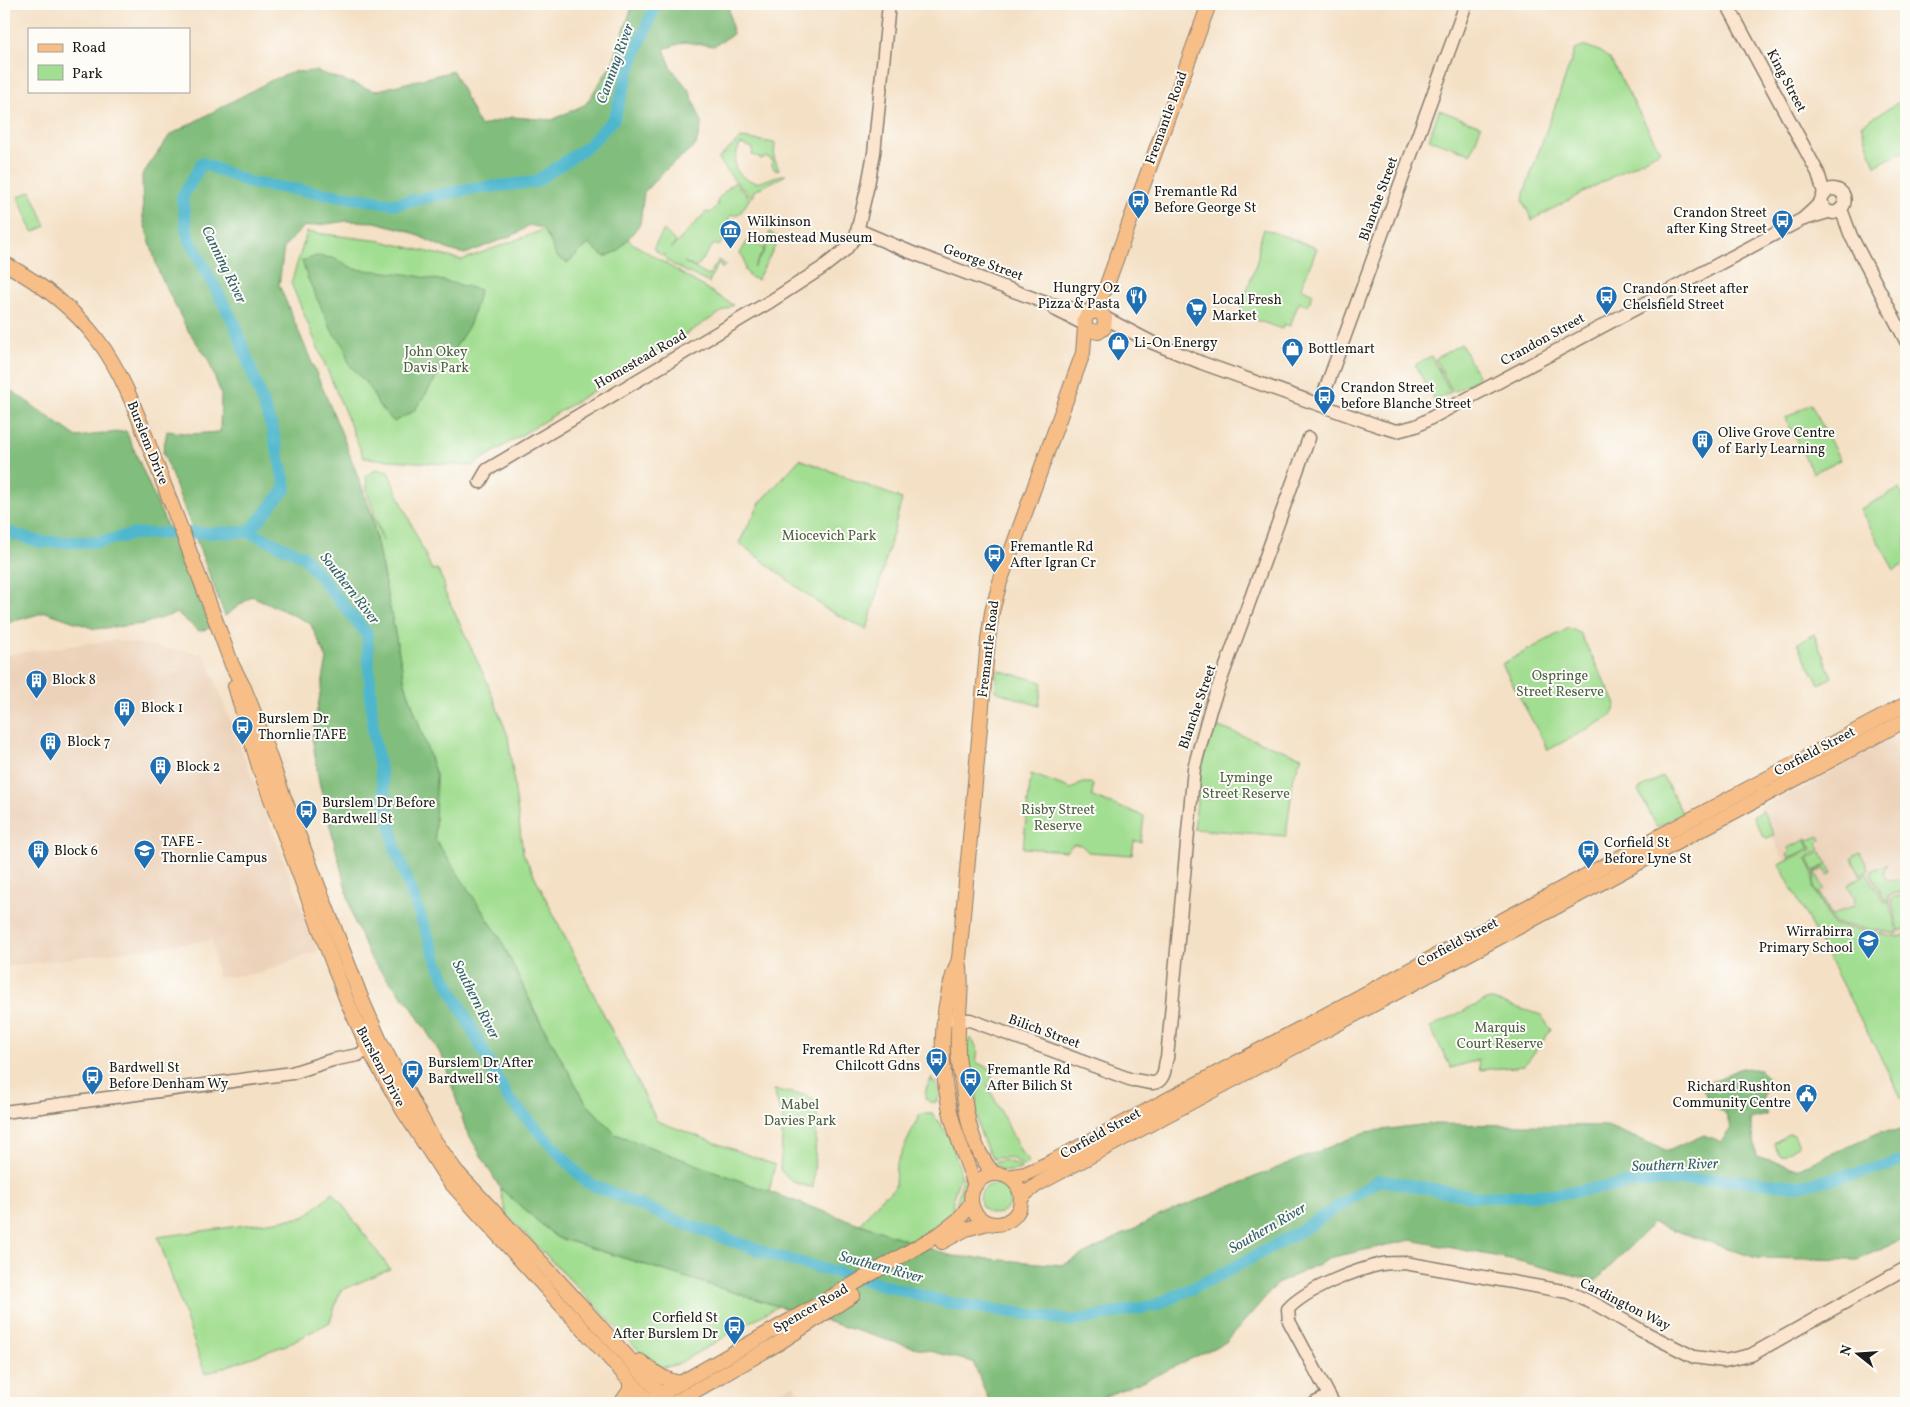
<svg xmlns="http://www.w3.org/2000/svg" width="1910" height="1407" font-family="Vollkorn,serif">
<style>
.built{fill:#ecd2b9}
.green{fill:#a2de91;stroke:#5f7d56}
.forest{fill:#81bd7b;stroke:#4e6c4c}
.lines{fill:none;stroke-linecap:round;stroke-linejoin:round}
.river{stroke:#4fb7cd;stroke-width:12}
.secondary-casing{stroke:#887e70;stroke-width:15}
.primary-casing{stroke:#887e70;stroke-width:16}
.secondary{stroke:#fce5cf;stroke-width:12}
.primary{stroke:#f7be87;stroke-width:14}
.labels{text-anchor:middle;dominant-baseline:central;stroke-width:4;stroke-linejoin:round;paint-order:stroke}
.street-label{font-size:14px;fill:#1c1c1c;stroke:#fdfcf7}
.poi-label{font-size:14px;fill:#1c1c1c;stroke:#fdfcf7;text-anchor:start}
.park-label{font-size:14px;fill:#4b6045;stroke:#fdfcf7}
.water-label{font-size:15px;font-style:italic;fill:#33626c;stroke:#fdfcf7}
</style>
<rect width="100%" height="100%" fill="#fdfcf7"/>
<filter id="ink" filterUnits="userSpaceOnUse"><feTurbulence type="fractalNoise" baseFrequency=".02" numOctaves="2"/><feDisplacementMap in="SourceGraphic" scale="10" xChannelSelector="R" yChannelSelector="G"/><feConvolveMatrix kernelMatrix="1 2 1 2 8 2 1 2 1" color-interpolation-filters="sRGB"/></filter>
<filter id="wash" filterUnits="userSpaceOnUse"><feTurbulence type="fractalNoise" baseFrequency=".0096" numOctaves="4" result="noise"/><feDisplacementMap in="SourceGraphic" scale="20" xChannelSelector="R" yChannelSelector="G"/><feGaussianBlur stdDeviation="1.12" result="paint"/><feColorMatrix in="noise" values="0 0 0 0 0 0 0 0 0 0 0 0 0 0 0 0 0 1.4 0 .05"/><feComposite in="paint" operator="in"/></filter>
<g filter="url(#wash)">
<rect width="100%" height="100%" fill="#f4e0c5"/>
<g class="built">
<polygon points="112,640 205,654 318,951 259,973 218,978 212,940 4,967 4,655"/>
<polygon points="1906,727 1906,1111 1758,807 1800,790"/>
<polygon points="794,1385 803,1403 747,1403 747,1402"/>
</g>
<g class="green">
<polygon points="1586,46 1599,51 1610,59 1660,151 1532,220 1523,202 1524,193 1575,50"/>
<polygon points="1906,98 1906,150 1875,166 1861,125"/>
<polygon points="1439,110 1481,126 1471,154 1429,139"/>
<path d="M741,138L775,143L774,157L779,170H775L772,165V159L767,157L760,159V157L752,155L753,148L740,144C738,149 735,157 735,162C733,173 750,184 760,182C769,180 775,175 786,175L754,191L752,197L735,181L718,159Z"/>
<polygon points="734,182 750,198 741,212 735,216 732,214 728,219 731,222 729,226 732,228 719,246 714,244 696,268 684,262 708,276 719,260 726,265 722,269 720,263 718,264 711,277 709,283 675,266 664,258 665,255 661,255 653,248 664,230 676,242 671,249 706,212 710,213 718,205 717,203 718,199"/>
<polygon points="31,191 46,226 33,232 18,197"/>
<polygon points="601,213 632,243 733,305 471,466 364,458 291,283 307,232 381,241 462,260 551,227"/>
<polygon points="1264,229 1317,248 1301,288 1313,294 1308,306 1299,302 1290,326 1284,324 1282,329 1239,314 1258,258 1259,243"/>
<polygon points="770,232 779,239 757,280 748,276 749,274 745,271 744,258 740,253 749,239 763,248 764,250 754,267 764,251"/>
<polygon points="1461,344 1479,378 1453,392 1435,359"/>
<polygon points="1431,356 1451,392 1435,401 1415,365"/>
<polygon points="1811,404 1840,460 1813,473 1785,418"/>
<polygon points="800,459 902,499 867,630 826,609 739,543 760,503"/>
<polygon points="377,469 388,472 432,570 437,569 444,583 444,590 487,682 508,736 523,853 657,1121 775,1165 769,1192 615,1134 586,1103 537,1015 499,936 434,839 436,775 405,683 370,509 383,541 367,491 366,476"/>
<polygon points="1899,489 1906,502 1906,563 1894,570 1860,509"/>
<polygon points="1569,628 1580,633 1616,704 1612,716 1548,750 1502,664"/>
<polygon points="1814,634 1832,677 1819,684 1797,644"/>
<polygon points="997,670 1042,682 1039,706 995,691"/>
<polygon points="1213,725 1302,757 1294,775 1286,836 1194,829 1200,773"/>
<polygon points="1031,774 1072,789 1082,783 1091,783 1093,785 1092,797 1144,816 1141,842 1134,841 1132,855 1088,852 1081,845 1074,844 1066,851 1023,848"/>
<polygon points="1663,776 1682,813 1657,827 1638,790"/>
<polygon points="1763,811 1774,835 1767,838 1763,836 1753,816"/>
<polygon points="1819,836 1821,840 1817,843 1820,850 1806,858 1813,872 1813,887 1833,925 1899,937 1906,935 1906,1106 1779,864 1812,849 1806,838 1809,840"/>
<polygon points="1806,840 1810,848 1789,858 1787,854 1790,852 1788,848"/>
<polygon points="1821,852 1827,864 1814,871 1808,859"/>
<polygon points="1860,852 1869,870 1860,875 1852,859 1854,855"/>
<polygon points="1886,864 1887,865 1884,868 1884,875 1889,881 1898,880 1906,876 1906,891 1888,895 1889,899 1885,900 1871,874 1873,870"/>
<polygon points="1827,865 1832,873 1828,875 1825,869 1816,873 1824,889 1819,892 1832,916 1854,905 1855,899 1848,885 1867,873 1884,902 1889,901 1898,934 1834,923 1814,887 1815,872"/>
<polygon points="1906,895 1906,929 1899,931 1891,898"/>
<polygon points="1489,999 1541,1015 1551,1030 1524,1066 1480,1070 1478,1060 1451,1068 1430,1027"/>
<path d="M970,1038C978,1046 979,1051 976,1062L996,1072L987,1084L1022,1154L1029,1161L1023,1166C1013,1157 1006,1156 993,1159C983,1143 976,1125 976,1107C976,1099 978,1091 976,1083C973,1067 962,1054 970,1038Z"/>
<path d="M932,1077V1082H935L940,1095L936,1102C930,1103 928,1102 925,1097L926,1089Z"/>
<polygon points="774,1090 805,1095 818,1103 813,1188 793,1182 780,1170 783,1122"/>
<polygon points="923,1114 933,1114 950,1138 960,1170 960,1177 954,1194 951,1216 910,1242 860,1224 883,1196 891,1192 895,1187 896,1165 919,1116"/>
<polygon points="1788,1134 1794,1135 1799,1145 1782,1156 1779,1155 1774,1143"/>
<path d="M1004,1160L1020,1166L1021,1169C1009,1172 1001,1174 993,1163Z"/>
<polygon points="964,1175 966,1178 966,1200 957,1213 957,1200"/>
<circle cx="995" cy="1199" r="15"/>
<polygon points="500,1188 556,1237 778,1306 676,1365 656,1368 506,1214"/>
<polygon points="333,1192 390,1269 340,1291 330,1322 286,1345 205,1374 158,1237 305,1217"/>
</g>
<g class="forest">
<polygon points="633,4 728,4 733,34 714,46 684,42 664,49 672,69 689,90 702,123 696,145 664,171 644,192 640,224 618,251 605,257 589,244 567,263 556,256 550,241 542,228 529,225 518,233 465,254 449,250 406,230 375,222 348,221 303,227 284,247 279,285 342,434 370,509 405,683 436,775 435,839 499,936 537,1016 586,1103 615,1134 808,1206 952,1256 1063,1265 1161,1215 1366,1132 1428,1124 1607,1126 1668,1151 1704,1135 1721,1142 1731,1128 1726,1114 1710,1105 1702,1086 1742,1068 1760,1070 1768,1078 1762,1102 1767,1115 1750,1119 1757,1156 1797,1169 1880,1132 1906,1130 1906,1237 1857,1260 1756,1258 1653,1223 1596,1281 1515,1260 1411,1240 1333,1257 1277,1284 1226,1342 1153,1377 1088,1403 990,1403 973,1362 890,1341 556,1237 500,1188 466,1130 443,1058 411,1006 372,961 354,921 319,782 312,736 327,659 310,623 252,596 225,616 163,452 167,431 191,434 220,432 221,394 208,359 187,329 159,273 143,219 142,175 170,135 270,81 293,72 316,71 375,91 453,71 480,126 512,117 552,120 586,104 613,62"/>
<polygon points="316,256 333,258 355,269 406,274 444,281 480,290 470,324 426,394 414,411 394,422 379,406 370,388 349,364 343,344 333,333 307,277 302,261"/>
<polygon points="4,388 15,393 77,437 126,431 211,628 199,631 177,613 143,624 95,629 46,612 4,624"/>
</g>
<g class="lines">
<g class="river">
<polyline points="4,531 40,542 100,542 134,534 249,532 286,488 272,428 235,325 188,237 182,198 202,163 251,183 395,204 469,189 535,182 587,147 614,119 631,64 656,4"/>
<polyline points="249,532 303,556 367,634 373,732 395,848 439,966 507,1097 586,1182 677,1221 772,1255 949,1303 1074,1321 1156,1305 1222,1274 1297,1233 1379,1180 1479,1197 1556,1194 1639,1182 1720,1179 1797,1186 1859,1173 1906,1160"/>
</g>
</g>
</g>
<g filter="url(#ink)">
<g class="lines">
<defs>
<g id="secondary">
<polyline points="1727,4 1818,173 1824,193"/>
<polyline points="1841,209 1851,236 1906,341"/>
<path d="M1803,219C1808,214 1816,208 1820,202C1822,199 1822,195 1826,192C1828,190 1830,189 1833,189C1849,190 1848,210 1833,213L1825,210L1821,201"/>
<polyline points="858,230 910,252 1046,303 1089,312"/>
<polyline points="1054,309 1084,324"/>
<polyline points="1105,318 1151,342 1202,363 1379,426 1397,431 1416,426 1801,220 1828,212"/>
<polyline points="1320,404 1466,4"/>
<polyline points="480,482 487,470 771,301 822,268 845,250 856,236 868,185 874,153 889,4"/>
<path d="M950,1019L970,1020L1132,1080C1141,1079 1156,1089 1162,1077C1166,1072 1164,1064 1167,1058L1194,768L1210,710L1309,438"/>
<polyline points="4,1112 292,1073 332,1060 358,1055 376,1046"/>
<polyline points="1315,1403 1329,1396"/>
<path d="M1333,1403L1289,1321L1288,1309C1306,1289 1355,1270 1382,1264C1390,1263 1398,1263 1405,1263L1568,1292L1599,1306L1642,1331L1694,1357L1724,1361L1751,1355L1906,1268"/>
</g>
<g id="primary">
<path d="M4,263C40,283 72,306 97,339C126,377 141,425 158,469C183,534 208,599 232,665L244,688L253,710L283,795L362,1000L381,1043L430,1134L456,1171L567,1290L669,1403"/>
<polyline points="1090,312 1100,312 1105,318 1104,328 1098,332 1087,330 1084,320 1105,290 1209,4"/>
<polyline points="235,686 260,770 347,1001 369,1050 404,1112 448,1180 650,1403"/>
<path d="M959,959C940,1004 939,1059 949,1106C954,1133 966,1159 975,1185"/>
<circle cx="996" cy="1199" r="25"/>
<path d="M994,1174C971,1148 966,1115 962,1082C960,1071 958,1061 958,1051C956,1020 964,990 959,959L988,640L992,612L1000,582L1083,353L1085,327"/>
<polyline points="1008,1177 1025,1174 1051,1162 1906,704"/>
<polyline points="1021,1198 1025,1194 1038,1184 1906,720"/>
<polyline points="942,1242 966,1229 988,1223"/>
<path d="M640,1361C653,1371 665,1381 681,1383"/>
<polyline points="654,1398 838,1293 941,1233 959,1219 971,1203"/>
<polyline points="621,1403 630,1390 630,1381"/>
<polyline points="674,1403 779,1343 853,1295"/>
</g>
</defs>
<use href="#secondary" class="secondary-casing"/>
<use href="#primary" class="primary-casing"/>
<use href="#secondary" class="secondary"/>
<use href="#primary" class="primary"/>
</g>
</g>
<defs>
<symbol id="bus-pin" viewBox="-11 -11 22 30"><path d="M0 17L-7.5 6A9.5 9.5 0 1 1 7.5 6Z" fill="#1f6fb2" stroke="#fdfcf7"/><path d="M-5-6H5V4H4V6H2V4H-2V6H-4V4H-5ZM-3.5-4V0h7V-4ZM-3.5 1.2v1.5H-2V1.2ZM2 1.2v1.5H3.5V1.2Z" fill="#fff"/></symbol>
<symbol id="museum-pin" viewBox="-11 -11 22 30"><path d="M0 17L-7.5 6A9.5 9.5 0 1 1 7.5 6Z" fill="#1f6fb2" stroke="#fdfcf7"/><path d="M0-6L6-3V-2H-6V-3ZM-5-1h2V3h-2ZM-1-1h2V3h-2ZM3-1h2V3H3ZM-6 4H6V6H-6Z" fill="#fff"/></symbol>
<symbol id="restaurant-pin" viewBox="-11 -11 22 30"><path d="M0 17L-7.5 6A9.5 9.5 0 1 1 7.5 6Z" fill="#1f6fb2" stroke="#fdfcf7"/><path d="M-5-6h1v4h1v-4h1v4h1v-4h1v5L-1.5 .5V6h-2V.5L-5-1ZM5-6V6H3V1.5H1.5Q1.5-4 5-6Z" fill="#fff"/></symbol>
<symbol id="supermarket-pin" viewBox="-11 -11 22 30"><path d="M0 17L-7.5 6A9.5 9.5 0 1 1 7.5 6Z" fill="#1f6fb2" stroke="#fdfcf7"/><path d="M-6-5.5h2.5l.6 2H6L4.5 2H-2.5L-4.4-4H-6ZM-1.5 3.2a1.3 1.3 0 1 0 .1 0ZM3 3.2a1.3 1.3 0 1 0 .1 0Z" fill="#fff"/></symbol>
<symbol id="shop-pin" viewBox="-11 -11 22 30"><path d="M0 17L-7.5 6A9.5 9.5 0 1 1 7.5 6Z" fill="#1f6fb2" stroke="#fdfcf7"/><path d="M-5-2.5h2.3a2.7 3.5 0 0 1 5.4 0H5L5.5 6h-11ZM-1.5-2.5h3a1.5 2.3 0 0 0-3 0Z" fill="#fff"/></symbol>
<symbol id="building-pin" viewBox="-11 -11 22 30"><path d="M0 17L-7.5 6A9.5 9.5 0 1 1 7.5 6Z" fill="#1f6fb2" stroke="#fdfcf7"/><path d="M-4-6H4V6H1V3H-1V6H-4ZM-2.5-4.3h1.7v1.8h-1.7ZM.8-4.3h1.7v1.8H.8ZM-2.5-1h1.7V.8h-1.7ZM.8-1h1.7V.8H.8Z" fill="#fff"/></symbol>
<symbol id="university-pin" viewBox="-11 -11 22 30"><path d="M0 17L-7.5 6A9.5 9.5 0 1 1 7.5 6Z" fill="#1f6fb2" stroke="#fdfcf7"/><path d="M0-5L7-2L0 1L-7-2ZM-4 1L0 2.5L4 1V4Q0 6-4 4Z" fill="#fff"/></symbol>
<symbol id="school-pin" viewBox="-11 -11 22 30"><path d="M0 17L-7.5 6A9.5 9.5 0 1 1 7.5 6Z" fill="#1f6fb2" stroke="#fdfcf7"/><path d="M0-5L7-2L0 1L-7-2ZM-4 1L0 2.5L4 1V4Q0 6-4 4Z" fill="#fff"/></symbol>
<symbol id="civic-pin" viewBox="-11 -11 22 30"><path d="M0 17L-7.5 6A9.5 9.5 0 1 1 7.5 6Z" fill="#1f6fb2" stroke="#fdfcf7"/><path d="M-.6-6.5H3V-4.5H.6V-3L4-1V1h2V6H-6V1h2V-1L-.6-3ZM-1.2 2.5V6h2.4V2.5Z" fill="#fff"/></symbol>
</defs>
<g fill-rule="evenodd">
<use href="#bus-pin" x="1126" y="188" width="25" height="34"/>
<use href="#bus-pin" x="1770" y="208" width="25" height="34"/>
<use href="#museum-pin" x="718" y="218" width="25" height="34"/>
<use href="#restaurant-pin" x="1124" y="284" width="25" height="34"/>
<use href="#bus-pin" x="1594" y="284" width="25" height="34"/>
<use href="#supermarket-pin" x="1184" y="296" width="25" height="34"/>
<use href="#shop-pin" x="1106" y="330" width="25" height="34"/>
<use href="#shop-pin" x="1280" y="336" width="25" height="34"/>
<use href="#bus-pin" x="1312" y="384" width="25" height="34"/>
<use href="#building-pin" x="1690" y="428" width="25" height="34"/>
<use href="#bus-pin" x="982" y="542" width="25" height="34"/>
<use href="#building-pin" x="24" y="668" width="25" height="34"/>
<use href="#building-pin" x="112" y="696" width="25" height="34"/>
<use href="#bus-pin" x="230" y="714" width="25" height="34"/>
<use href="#building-pin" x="38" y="730" width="25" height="34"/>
<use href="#building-pin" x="148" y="754" width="25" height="34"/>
<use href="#bus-pin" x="294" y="798" width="25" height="34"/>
<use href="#university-pin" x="132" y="838" width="25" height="34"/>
<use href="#building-pin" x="26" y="838" width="25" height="34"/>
<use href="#bus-pin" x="1576" y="838" width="25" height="34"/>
<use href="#school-pin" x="1856" y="928" width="25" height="34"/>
<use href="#bus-pin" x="924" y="1046" width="25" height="34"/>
<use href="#bus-pin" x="400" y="1058" width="25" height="34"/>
<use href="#bus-pin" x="80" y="1064" width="25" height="34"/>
<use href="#bus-pin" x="958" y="1066" width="25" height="34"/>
<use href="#civic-pin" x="1794" y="1082" width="25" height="34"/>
<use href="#bus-pin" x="722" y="1314" width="25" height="34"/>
</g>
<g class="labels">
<g class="street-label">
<text transform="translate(1786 81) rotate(62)">King Street</text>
<text transform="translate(1167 118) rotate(-70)">Fremantle Road</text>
<text transform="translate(1379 199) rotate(-70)">Blanche Street</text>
<text transform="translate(983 263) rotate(20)">George Street</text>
<text transform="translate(1543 340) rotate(-29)">Crandon Street</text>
<text transform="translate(641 360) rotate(-30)">Homestead Road</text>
<text transform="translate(147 443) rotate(68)">Burslem Drive</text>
<text transform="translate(989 649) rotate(-83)">Fremantle Road</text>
<text transform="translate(1198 707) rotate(-71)">Blanche Street</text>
<text transform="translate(1815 752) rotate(-28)">Corfield Street</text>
<text transform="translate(1458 943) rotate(-28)">Corfield Street</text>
<text transform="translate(1044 1032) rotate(20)">Bilich Street</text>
<text transform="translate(380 1067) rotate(62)">Burslem Drive</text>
<text transform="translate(1101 1134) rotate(-29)">Corfield Street</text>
<text transform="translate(1625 1305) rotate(27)">Cardington Way</text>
<text transform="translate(811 1309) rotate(-30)">Spencer Road</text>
</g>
<g class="poi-label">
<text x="1154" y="192">Fremantle Rd<tspan x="1154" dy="16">Before George St</tspan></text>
<text x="1767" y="213" text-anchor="end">Crandon Street<tspan x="1767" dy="16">after King Street</tspan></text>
<text x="747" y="222">Wilkinson<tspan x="747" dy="16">Homestead Museum</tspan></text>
<text x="1120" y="288" text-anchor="end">Hungry Oz<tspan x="1120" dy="16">Pizza &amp; Pasta</tspan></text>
<text x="1623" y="289">Crandon Street after<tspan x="1623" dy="16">Chelsfield Street</tspan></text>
<text x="1212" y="300">Local Fresh<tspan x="1212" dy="16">Market</tspan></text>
<text x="1134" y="343">Li-On Energy</text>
<text x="1308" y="349">Bottlemart</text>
<text x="1341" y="388">Crandon Street<tspan x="1341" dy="16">before Blanche Street</tspan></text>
<text x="1718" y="433">Olive Grove Centre<tspan x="1718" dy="16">of Early Learning</tspan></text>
<text x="1010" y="547">Fremantle Rd<tspan x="1010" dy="16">After Igran Cr</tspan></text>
<text x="52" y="680">Block 8</text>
<text x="141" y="708">Block 1</text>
<text x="258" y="719">Burslem Dr<tspan x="258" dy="16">Thornlie TAFE</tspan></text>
<text x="67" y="742">Block 7</text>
<text x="176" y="767">Block 2</text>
<text x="322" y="803">Burslem Dr Before<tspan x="322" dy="16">Bardwell St</tspan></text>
<text x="161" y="842">TAFE -<tspan x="161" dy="16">Thornlie Campus</tspan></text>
<text x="1604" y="843">Corfield St<tspan x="1604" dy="16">Before Lyne St</tspan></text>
<text x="54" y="851">Block 6</text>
<text x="1853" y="932" text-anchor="end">Wirrabirra<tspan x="1853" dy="16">Primary School</tspan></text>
<text x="920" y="1050" text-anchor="end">Fremantle Rd After<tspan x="920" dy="16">Chilcott Gdns</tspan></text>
<text x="428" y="1063">Burslem Dr After<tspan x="428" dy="16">Bardwell St</tspan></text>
<text x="109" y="1068">Bardwell St<tspan x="109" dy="16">Before Denham Wy</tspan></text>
<text x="987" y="1070">Fremantle Rd<tspan x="987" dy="16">After Bilich St</tspan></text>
<text x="1791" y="1087" text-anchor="end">Richard Rushton<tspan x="1791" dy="16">Community Centre</tspan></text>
<text x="718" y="1318" text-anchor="end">Corfield St<tspan x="718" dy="16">After Burslem Dr</tspan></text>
</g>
<g class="park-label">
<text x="436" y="352">John Okey<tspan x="436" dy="16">Davis Park</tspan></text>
<text x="829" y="536">Miocevich Park</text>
<text x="1560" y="676">Ospringe<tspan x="1560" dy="16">Street Reserve</tspan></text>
<text x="1246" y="778">Lyminge<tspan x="1246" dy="16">Street Reserve</tspan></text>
<text x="1058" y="810">Risby Street<tspan x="1058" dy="16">Reserve</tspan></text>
<text x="1500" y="1028">Marquis<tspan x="1500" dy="16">Court Reserve</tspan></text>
<text x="800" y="1105">Mabel<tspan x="800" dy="16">Davies Park</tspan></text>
</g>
<g class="water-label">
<text transform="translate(616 64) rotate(-70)">Canning River</text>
<text transform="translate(223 265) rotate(64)">Canning River</text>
<text transform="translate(349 589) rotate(52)">Southern River</text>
<text transform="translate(475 1000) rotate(63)">Southern River</text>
<text transform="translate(1675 1166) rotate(-2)">Southern River</text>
<text transform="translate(1268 1229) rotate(-30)">Southern River</text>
<text transform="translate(881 1268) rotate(15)">Southern River</text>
</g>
</g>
<rect width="1910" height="1407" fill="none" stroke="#fdfcf7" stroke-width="20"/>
<rect x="28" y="28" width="162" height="65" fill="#fdfcf7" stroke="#a3a29f"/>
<rect x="38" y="44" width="25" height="8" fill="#f7be87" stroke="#a3a29f"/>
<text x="72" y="52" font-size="15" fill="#1c1c1c">Road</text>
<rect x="38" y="65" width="25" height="15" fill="#a2de91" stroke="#a3a29f"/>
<text x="72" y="78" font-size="15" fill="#1c1c1c">Park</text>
<g transform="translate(1858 1354) rotate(287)" stroke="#fdfcf7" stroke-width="4" paint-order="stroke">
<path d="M0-4L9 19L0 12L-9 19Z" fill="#1c1c1c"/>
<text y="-8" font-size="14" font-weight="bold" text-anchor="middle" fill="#1c1c1c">N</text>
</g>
</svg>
